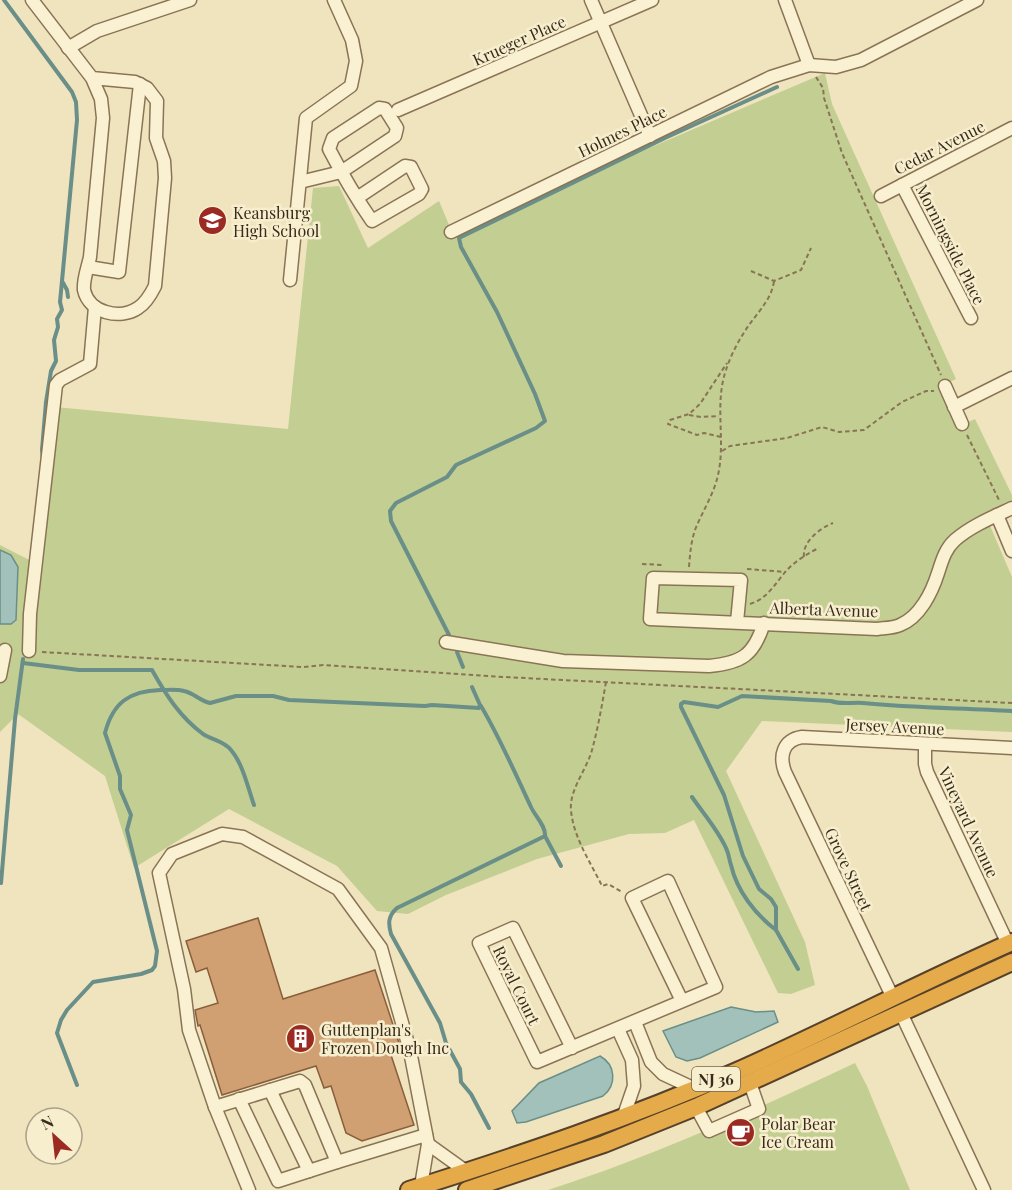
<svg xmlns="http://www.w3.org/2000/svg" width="1012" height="1190" font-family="'Playfair Display',serif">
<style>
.green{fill:#c3ce92}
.water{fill:#a2c1ba;stroke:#698f88;stroke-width:1.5}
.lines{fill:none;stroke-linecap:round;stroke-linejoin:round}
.stream{stroke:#698f88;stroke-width:4}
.building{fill:#d09f72;stroke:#895f3b;stroke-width:1.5}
.minor-casing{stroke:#897456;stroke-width:15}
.highway-casing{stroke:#56422b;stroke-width:20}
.path{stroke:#897456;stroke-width:2;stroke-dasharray:4.5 3;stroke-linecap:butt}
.minor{stroke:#faf1d2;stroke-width:12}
.highway{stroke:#e5aa4a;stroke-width:16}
.labels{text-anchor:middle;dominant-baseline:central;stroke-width:5;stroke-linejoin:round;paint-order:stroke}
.shield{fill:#f7eece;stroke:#716651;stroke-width:1.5}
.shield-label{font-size:15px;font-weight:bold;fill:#382b1c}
.street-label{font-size:16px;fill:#382b1c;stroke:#f7eece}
.poi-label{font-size:16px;fill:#382b1c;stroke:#f7eece;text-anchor:start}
</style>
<rect width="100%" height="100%" fill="#f0e4be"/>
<g class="green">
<polygon points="825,73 832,104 956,379 939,387 956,427 975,419 1012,495 1012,500 985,514 1012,577 1012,732 762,721 726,771 805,942 815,985 791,994 778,993 694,820 665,833 629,834 537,859 446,895 408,914 377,911 337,866 229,809 134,868 105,776 18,714 0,732 0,545 39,565 55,407 288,429 313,188 339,186 368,248 439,201 452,232"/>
<path d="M855,1063L867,1086L910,1190H548C654,1156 755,1110 855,1063Z"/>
</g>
<g class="water">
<polygon points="0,550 11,555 18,567 16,620 11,624 0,624"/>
<polygon points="731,1007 756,1012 774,1011 778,1022 700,1058 687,1061 676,1057 663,1031"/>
<path d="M600,1056C616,1065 617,1085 603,1096L526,1122L517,1123L512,1111L539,1083Z"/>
</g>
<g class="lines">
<g class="stream">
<polyline points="4,0 72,92 76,102 77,120 62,281 67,290 68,297"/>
<polyline points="43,458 42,450 46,402 51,371 56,361 54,340 58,327 57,319 62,310 60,302 62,281"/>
<polyline points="449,635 391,521 390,511 396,503 447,477 456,465 536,428 545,421 535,394 497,312 461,247 459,238 665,138 777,87"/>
<polyline points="457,652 463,667"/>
<path d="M23,663L79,670H152C166,695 180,717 203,734C212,740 224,741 231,750C243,764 248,788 254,805"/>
<path d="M481,706C500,738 515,773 531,807C535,816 546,826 545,836L397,908C388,916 388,923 391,934L440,1023L446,1043L460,1069L461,1082L471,1094L489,1128"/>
<path d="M692,797C703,813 718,830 726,848C729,854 729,859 731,865C737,891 755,914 776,930"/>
<polyline points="545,836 561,866"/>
<polyline points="1,883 15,719 23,659"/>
<path d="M798,969L776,930V907L771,899L759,889L743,856L724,795L681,707V704L684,702L718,707L742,696L831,701C842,705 852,702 863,703C913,708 962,708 1012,711"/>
<path d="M77,1085L57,1033L61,1020L67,1010L93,982L141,974L152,970L155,966L157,951L127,830L131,815L120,789V776L105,733C113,702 130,691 160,690C168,690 177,689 184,691C194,693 200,701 210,703L236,696H273L289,700L425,706L432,705L479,708L480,705L472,687"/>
</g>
</g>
<g class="building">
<polygon points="258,918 283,999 375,970 401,1049 390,1052 414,1125 362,1141 346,1133 331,1086 324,1088 316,1066 222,1095 200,1025 198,1026 195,1010 218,1003 207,968 196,972 186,941"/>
<polygon points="746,1124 751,1137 735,1144 730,1131"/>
</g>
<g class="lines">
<defs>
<g id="minor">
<path d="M32,0L92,78L101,99L103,118L90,257C88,267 83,279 84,290C89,313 120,320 138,308C146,303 151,294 155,286L165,178L164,161L156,138L157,101L147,88L135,82L92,78"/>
<polyline points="591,0 650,136"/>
<polyline points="785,0 809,65"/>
<polyline points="68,48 97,31 190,0"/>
<polyline points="398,110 652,0"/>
<path d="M300,182L341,172L395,136L397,128L385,109L379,108L333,138L329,149C342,174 356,198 372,221L419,194L422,189L411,167L405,166L357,198"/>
<polyline points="902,185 971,318"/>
<polyline points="881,196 1012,128"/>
<polyline points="451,232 771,77 809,65 836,67 861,60 977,0"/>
<polyline points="88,267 119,272 140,84"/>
<polyline points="290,280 306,118 351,86 356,61 352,40 334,0"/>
<polyline points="945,386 962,424"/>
<polyline points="954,407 1012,378"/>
<polyline points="997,515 1012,551"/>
<path d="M737,622L741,580L653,578L650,619L877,629C884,628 894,628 900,625C920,617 932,592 938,573C942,561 945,549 955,540C971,526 993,517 1012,508"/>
<path d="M446,642L563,661L709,666C742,663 754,655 764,623"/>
<polyline points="29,651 30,614 56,385 60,380 90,364 95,307"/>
<polyline points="0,676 5,650"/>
<polyline points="925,744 925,764 927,772 1008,944"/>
<path d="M893,998L785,772C779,756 783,740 802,737L1012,748"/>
<polyline points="901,1013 984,1190"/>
<polyline points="635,1022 651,1062 663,1074 693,1088"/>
<polyline points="618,1029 632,1060 634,1086 623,1118"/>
<polyline points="572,1048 513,928 479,943 537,1062 716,987 668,881 632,898 682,1001"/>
<polyline points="270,1090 309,1171 337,1162"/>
<polyline points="239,1099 278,1181 309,1171"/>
<polyline points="215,1107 189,1030 184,989 159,873 172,854 222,834 243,837 338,889 381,948 410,1051 428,1144 421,1186"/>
<polyline points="696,1107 709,1131 759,1109 750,1083"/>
<polyline points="428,1144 467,1172"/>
<polyline points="249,1190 215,1107 300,1081 305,1085 337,1162 426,1135"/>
</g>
<g id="highway">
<path d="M409,1190C520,1155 630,1118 737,1071C829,1030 919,983 1012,942"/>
<polyline points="467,1190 604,1144 696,1107 1012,962"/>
</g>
</defs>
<use href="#minor" class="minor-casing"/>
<use href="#highway" class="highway-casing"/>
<g class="path">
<polyline points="816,77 823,88 824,98 842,153 941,375"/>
<polyline points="751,271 774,281 801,270 811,248"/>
<polyline points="689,415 701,417 719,416"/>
<polyline points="967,435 999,500"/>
<polyline points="721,437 704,433 697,435 668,424 670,420 689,414 700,404 727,363"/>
<polyline points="722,451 730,446 787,438 822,427 839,432 864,430 902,402 926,391 934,391"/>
<path d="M804,557C802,542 820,528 833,523"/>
<polyline points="642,564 664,565"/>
<path d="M689,567C690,554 691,542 695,530C702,512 714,494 718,475C726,440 714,405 726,370C731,354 740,338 749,325C759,311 772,298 774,281"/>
<polyline points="747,569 786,572"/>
<path d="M750,604C770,598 777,579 791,566C799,559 810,552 819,548"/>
<polyline points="42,652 303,667 323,665 504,677 1012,703"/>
<path d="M606,682C602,705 598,728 592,750C587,769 569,790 571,810C573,837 591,863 602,886L608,884L622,892"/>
</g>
<use href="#minor" class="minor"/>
<use href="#highway" class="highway"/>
</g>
<defs>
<symbol id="school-disc" viewBox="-11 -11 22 22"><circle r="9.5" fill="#9b2a23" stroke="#f7eece"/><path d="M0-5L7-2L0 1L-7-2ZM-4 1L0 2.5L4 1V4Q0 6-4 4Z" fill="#fff"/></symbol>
<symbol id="building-disc" viewBox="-11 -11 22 22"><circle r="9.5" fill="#9b2a23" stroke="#f7eece"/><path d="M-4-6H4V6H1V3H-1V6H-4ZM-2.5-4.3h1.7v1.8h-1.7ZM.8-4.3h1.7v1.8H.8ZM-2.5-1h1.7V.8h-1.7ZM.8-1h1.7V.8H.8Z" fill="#fff"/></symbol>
<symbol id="cafe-disc" viewBox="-11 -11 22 22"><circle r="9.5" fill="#9b2a23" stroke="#f7eece"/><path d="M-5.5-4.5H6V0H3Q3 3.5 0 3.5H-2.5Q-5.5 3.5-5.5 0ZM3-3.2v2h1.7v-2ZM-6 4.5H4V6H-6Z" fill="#fff"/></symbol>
</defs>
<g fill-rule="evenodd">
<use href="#school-disc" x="196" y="204" width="33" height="33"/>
<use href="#building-disc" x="284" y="1022" width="33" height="33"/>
<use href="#cafe-disc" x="724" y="1116" width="33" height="33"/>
</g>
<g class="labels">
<rect class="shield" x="692" y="1067" width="48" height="24" rx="4.5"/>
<g class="shield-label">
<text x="716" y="1079">NJ 36</text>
</g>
<g class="street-label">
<text transform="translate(519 40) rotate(-24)">Krueger Place</text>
<text transform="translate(622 131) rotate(-26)">Holmes Place</text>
<text transform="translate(939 147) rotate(-27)">Cedar Avenue</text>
<text transform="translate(951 244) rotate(63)">Morningside Place</text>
<text transform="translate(824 609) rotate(2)">Alberta Avenue</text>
<text transform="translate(895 726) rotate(3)">Jersey Avenue</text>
<text transform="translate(969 822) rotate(65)">Vineyard Avenue</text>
<text transform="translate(849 869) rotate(65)">Grove Street</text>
<text transform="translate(517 985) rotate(64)">Royal Court</text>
</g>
<g class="poi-label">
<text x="233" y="212">Keansburg<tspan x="233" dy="18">High School</tspan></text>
<text x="321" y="1029">Guttenplan's<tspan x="321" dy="18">Frozen Dough Inc</tspan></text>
<text x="761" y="1123">Polar Bear<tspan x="761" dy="18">Ice Cream</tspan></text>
</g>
</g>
<g transform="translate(54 1136) rotate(333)"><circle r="28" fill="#f7eece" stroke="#aba087" stroke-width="1.5"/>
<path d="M0-4.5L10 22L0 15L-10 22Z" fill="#9b2a23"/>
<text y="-9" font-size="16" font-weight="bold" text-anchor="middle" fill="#382b1c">N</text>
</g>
</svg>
